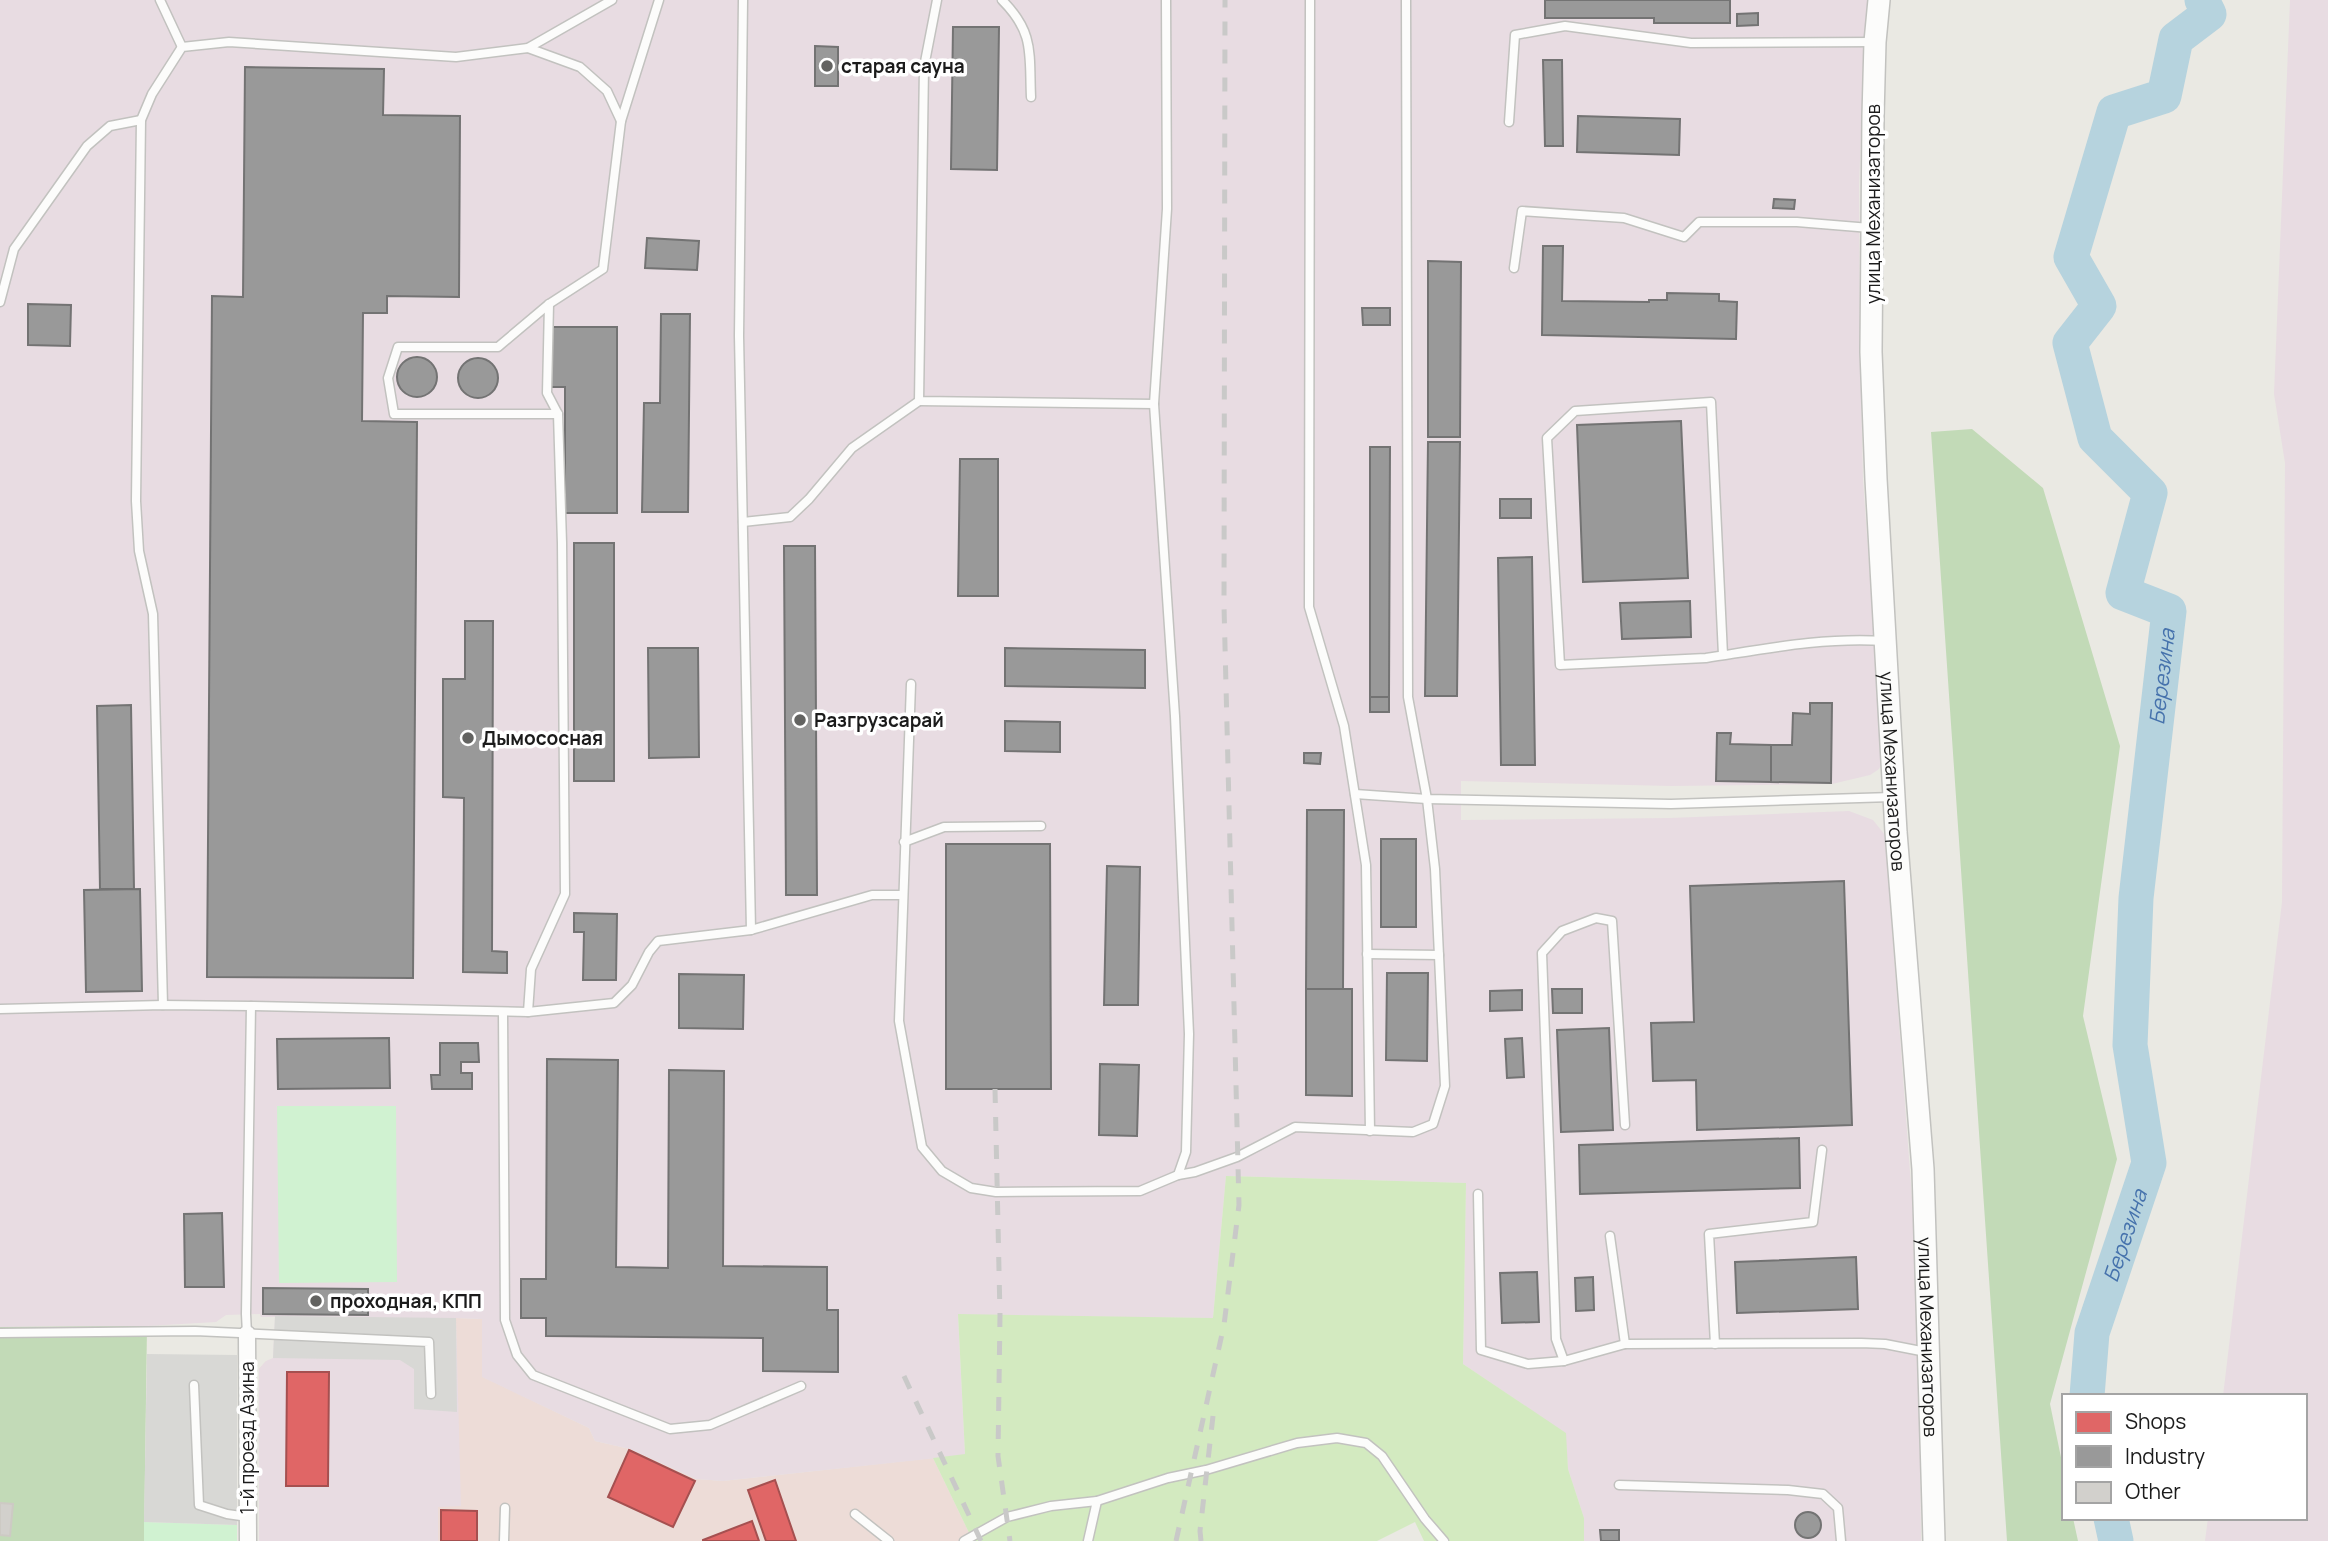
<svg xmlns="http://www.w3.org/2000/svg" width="2328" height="1541" font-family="Manrope,sans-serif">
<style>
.commercial{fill:#eddcd7}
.industrial{fill:#e8dce2}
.grass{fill:#d3eac0}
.forest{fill:#c2dab7}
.park{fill:#d0f2d1}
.parking{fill:#d8d8d5}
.shops{fill:#e06666;stroke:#a55050;stroke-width:2}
.industry{fill:#999;stroke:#737373;stroke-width:2}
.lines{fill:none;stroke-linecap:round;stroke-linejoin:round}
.river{stroke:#b6d3de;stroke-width:35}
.building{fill:#d2d0cc;stroke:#cdcac4;stroke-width:2}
.service-casing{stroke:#c2c2bf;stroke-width:11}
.minor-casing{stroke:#c2c2bf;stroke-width:19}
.tertiary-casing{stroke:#c2c2bf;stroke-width:24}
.service{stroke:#fcfcfb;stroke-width:8}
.minor{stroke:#fcfcfb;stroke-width:16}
.tertiary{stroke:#fcfcfb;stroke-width:21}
.rail{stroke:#c9c9c8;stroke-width:5;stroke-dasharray:14 14;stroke-linecap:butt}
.poi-dot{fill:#636361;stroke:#fff;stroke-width:2.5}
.labels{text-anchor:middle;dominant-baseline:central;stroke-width:7;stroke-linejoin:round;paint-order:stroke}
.poi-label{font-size:19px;font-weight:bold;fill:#1b1b1b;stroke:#fff;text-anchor:start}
.street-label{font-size:19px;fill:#1b1b1b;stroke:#fff}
.water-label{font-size:21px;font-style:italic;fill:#4672ac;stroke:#fff}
</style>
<rect width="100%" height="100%" fill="#eae9e3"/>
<polygon class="commercial" points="456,1318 482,1319 483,1377 589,1428 595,1441 630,1449 696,1479 723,1481 933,1458 973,1541 259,1541 259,1369 266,1361 457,1412"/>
<g class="industrial">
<polygon points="0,0 1868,0 1865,31 1859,185 1860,345 1863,480 1883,760 1879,769 1870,775 1832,784 1671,786 1461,781 1461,820 1669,818 1849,811 1873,820 1885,835 1918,1279 1921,1541 1584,1541 1584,1518 1568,1469 1565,1433 1463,1364 1466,1183 1226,1176 1213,1318 958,1315 965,1455 723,1481 696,1479 630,1449 595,1441 589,1428 482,1377 482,1319 456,1318 461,1506 438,1507 438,1541 259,1541 259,1369 266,1361 273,1358 275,1317 261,1317 260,1314 226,1315 216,1322 147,1326 0,1327"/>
<polygon points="2290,0 2328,0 2328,1541 2205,1541 2208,1518 2305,1518 2305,1396 2223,1396 2282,902 2285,463 2274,394"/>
</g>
<polygon class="grass" points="1226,1176 1466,1183 1463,1364 1566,1433 1568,1469 1584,1518 1584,1541 1424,1541 1415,1522 1377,1541 973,1541 933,1458 965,1454 958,1314 1213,1318"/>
<g class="forest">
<polygon points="1972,429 2043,488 2120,746 2083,1016 2117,1159 2050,1404 2064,1472 2064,1518 2073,1518 2078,1541 2007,1541 1931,432"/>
<polygon points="147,1326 144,1541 0,1541 0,1327"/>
</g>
<g class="park">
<polygon points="277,1106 396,1106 397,1282 279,1283"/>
<polygon points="144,1522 237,1525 237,1541 144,1541"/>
</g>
<g class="parking">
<polygon points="275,1316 456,1318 457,1412 414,1409 414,1369 400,1360 273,1358"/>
<polygon points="147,1354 237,1355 237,1525 144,1522"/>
</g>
<g class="shops">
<polygon points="287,1372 329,1372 328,1486 286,1486"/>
<polygon points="629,1450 695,1481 673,1527 608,1497"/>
<polygon points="775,1480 796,1541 766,1541 748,1490"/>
<polygon points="441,1510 477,1511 477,1541 441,1541"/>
<polygon points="752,1521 759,1541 703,1541 703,1540"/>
</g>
<g class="industry">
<polygon points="1545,0 1730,0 1730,23 1654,23 1654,18 1545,18"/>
<polygon points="1758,13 1758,25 1737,26 1737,14"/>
<polygon points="953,27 999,27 997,170 951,169"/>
<polygon points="815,46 838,47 838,86 815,86"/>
<polygon points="1543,60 1562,60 1563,146 1545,146"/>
<polygon points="245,67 384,69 383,115 460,116 459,297 387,296 387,313 363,313 362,421 417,422 413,978 207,977 212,296 243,297"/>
<polygon points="1578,116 1680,119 1679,155 1577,152"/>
<polygon points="1774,199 1795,200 1794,209 1773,208"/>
<polygon points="647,238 699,241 697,270 645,268"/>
<polygon points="1543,246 1563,246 1562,301 1649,302 1649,300 1667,300 1667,293 1719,294 1719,301 1737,302 1736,339 1542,335"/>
<polygon points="1428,261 1461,262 1460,437 1428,437"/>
<polygon points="28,304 71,305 70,346 28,345"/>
<polygon points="1362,308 1390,308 1390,325 1363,325"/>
<polygon points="661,314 690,314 688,512 642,512 644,403 660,403"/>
<polygon points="550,327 617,327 617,513 565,513 565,387 551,387"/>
<circle cx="417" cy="377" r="20"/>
<circle cx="478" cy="378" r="20"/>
<polygon points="1681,421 1688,578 1583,582 1577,425"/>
<polygon points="1428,442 1460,442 1457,696 1425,696"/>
<polygon points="1370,447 1390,447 1389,697 1370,697"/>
<polygon points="960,459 998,459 998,596 958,596"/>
<rect x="1500" y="499" width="31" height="19"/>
<rect x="574" y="543" width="40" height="238"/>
<polygon points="784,546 815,546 817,895 786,895"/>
<polygon points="1532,557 1535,765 1501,765 1498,558"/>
<polygon points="1690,601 1691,637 1622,639 1620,603"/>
<polygon points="465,621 493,621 492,951 507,952 507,973 463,972 464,798 443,797 443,679 465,679"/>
<polygon points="648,648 698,648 699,757 649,758"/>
<polygon points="1005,648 1145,650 1145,688 1005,686"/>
<rect x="1370" y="697" width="19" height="15"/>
<polygon points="1810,703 1832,703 1831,783 1771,782 1771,745 1792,745 1793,713 1810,714"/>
<polygon points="131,705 134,889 100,889 97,706"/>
<polygon points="1005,721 1060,722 1060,752 1005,751"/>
<polygon points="1717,733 1731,733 1730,744 1771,745 1771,782 1716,781"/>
<polygon points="1304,753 1321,753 1320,764 1304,763"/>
<polygon points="1307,810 1344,810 1343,989 1306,989"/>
<rect x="1381" y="839" width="35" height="88"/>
<polygon points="946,844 1050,844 1051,1089 946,1089"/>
<polygon points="1107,866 1140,867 1138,1005 1104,1005"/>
<polygon points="1844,881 1852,1125 1697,1130 1696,1080 1653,1081 1651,1023 1694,1022 1690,886"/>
<polygon points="140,889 142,991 86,992 84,890"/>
<polygon points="574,913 617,914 616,980 583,980 584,932 574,932"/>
<polygon points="1387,973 1428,973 1427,1061 1386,1060"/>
<polygon points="679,974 744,975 743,1029 679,1028"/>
<polygon points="1306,989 1352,989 1352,1096 1306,1095"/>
<polygon points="1552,989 1582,989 1582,1013 1553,1013"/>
<polygon points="1522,990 1522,1010 1490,1011 1490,991"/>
<polygon points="1609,1028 1613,1130 1561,1132 1557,1030"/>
<polygon points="389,1038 390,1088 278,1089 277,1039"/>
<polygon points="1522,1038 1524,1077 1507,1078 1505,1039"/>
<polygon points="440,1043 478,1043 479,1062 461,1062 461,1073 472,1073 472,1089 432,1089 431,1075 440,1075"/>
<polygon points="547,1059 618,1060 616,1267 668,1268 669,1070 724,1071 723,1266 827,1267 827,1310 838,1310 838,1372 763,1371 763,1338 546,1336 546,1318 521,1318 521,1279 546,1279"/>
<polygon points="1100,1064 1139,1065 1137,1136 1099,1135"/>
<polygon points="1799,1138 1800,1188 1580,1194 1579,1145"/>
<polygon points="222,1213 224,1287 185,1287 184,1214"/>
<polygon points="1856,1257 1858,1309 1737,1313 1735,1262"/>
<polygon points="1537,1272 1539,1322 1502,1323 1500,1273"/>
<polygon points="1593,1277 1594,1310 1576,1311 1575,1278"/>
<polygon points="263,1288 368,1289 368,1315 263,1314"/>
<circle cx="1808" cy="1525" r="13"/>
<polygon points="1600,1530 1619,1530 1619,1541 1601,1541"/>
</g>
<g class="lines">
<g class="river">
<path id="s1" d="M2087,1396L2092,1333L2149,1163L2130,1045L2136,898L2169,611L2123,593L2150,493L2095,438L2070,343L2099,306L2071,257L2114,112L2164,96L2176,39L2209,14L2202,0"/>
<polyline points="2111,1518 2116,1541"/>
</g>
</g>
<polygon class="building" points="0,1503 13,1504 10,1536 0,1535"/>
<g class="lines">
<defs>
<g id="service">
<polyline points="160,0 182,47"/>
<polyline points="743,0 739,336 751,930"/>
<polyline points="937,0 924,67 919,401 1154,404"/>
<path d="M1002,0C1035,33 1029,54 1031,97"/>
<polyline points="1166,0 1167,209 1154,404 1175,716 1189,1034 1186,1152 1178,1175"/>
<polyline points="1310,0 1309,607 1344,726 1366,865 1370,1131"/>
<polyline points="528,48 580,67 607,91 621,121"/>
<polyline points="1509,122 1515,35 1565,26 1691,43 1875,42"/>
<polyline points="1514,268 1522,211 1624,218 1684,237 1699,222 1797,222 1870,228"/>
<polyline points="0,302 14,249 87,146 110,126 141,120"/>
<polyline points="558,414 394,414 388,378 398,347 498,347 549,304 603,269 621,121 659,0"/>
<polyline points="743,522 790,517 809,499 852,448 919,401"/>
<path d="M1723,655L1711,402L1575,411L1547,438L1560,665L1706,658C1765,649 1824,637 1884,641"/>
<polyline points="911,684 899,1021 922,1147 942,1171 971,1188 996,1192 1140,1191 1178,1175 1195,1172 1237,1157 1295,1127 1413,1132 1433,1124 1445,1086 1435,869 1427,799 1408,697 1406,0"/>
<polyline points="1355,794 1427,799 1671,804 1892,797"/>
<polyline points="904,842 944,827 1041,826"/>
<polyline points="1367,954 1439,955"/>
<polyline points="163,1005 153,614 139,551 136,501 141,120 152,94 182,47 229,42 456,57 528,48 612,0"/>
<polyline points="251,1006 528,1012 614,1003 632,985 649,952 658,941 751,930 872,895 902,895"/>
<polyline points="0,1009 163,1005 251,1006 246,1314 247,1334"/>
<polyline points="503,1012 505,1320 517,1355 533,1375 670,1429 710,1425 801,1386"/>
<polyline points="528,1012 531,969 565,894 562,543 558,414 547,393 549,304"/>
<polyline points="1478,1194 1481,1350 1528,1364 1564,1361 1625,1344 1861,1343 1885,1344 1926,1352"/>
<polyline points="1610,1236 1625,1344"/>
<polyline points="0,1333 195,1331 429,1342 431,1394"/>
<polyline points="1715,1344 1709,1234 1813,1222 1822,1150"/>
<polyline points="1564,1361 1556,1339 1542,953 1562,931 1596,918 1612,921 1625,1125"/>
<polyline points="194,1385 199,1505 227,1514 248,1517"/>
<polyline points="1619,1485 1788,1490 1823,1494 1838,1508 1841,1541"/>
<polyline points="855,1514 889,1541"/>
<polyline points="504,1541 505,1508"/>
<polyline points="964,1541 1007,1517 1051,1506 1097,1501 1168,1478 1206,1470 1297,1443 1337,1438 1366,1443 1382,1456 1425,1519 1444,1541"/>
<polyline points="1088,1541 1097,1501"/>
</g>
<polyline id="minor" points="247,1334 248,1541"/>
<g id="tertiary">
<path id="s2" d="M1879,0L1875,42L1873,116L1871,352L1876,479L1896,832L1923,1169L1934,1541"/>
</g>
</defs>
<use href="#service" class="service-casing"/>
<use href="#minor" class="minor-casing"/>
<use href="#tertiary" class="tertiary-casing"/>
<use href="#service" class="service"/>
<use href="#minor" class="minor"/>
<use href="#tertiary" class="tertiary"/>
<g class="rail">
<polyline points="995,1089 1000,1315 998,1456 1010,1541"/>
<polyline points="904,1376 981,1541"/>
<polyline points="1176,1541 1224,1325 1239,1205 1224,606 1225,0"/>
<polyline points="1201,1541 1200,1531 1213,1416"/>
</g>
</g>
<g class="poi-dot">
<circle cx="827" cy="66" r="7"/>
<circle cx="800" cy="720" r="7"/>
<circle cx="468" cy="738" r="7"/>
<circle cx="316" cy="1301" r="7"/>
</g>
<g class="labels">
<g class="poi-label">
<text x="841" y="66">старая сауна</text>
<text x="814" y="720">Разгрузсарай</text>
<text x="482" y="738">Дымососная</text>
<text x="330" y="1301">проходная, КПП</text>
</g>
<g class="street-label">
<text transform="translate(1873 204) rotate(-90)">улица Механизаторов</text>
<text stroke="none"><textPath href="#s2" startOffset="772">улица Механизаторов</textPath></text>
<text stroke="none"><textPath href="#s2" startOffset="1339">улица Механизаторов</textPath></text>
<text transform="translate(247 1438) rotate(-90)">1-й проезд Азина</text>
</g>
<g class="water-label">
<text stroke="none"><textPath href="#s1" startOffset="732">Березина</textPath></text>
<text stroke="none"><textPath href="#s1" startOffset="166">Березина</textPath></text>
</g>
</g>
<rect x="2062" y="1394" width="245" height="126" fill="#ffffff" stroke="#a4a4a4" stroke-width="2"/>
<rect x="2076" y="1412" width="35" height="21" fill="#e06666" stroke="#a4a4a4" stroke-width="2"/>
<text x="2125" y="1429" font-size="21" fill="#1b1b1b">Shops</text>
<rect x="2076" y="1446" width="35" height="21" fill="#999999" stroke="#a4a4a4" stroke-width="2"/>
<text x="2125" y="1464" font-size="21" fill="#1b1b1b">Industry</text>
<rect x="2076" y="1482" width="35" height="21" fill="#d2d0cc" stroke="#a4a4a4" stroke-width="2"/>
<text x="2125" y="1499" font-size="21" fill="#1b1b1b">Other</text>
</svg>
